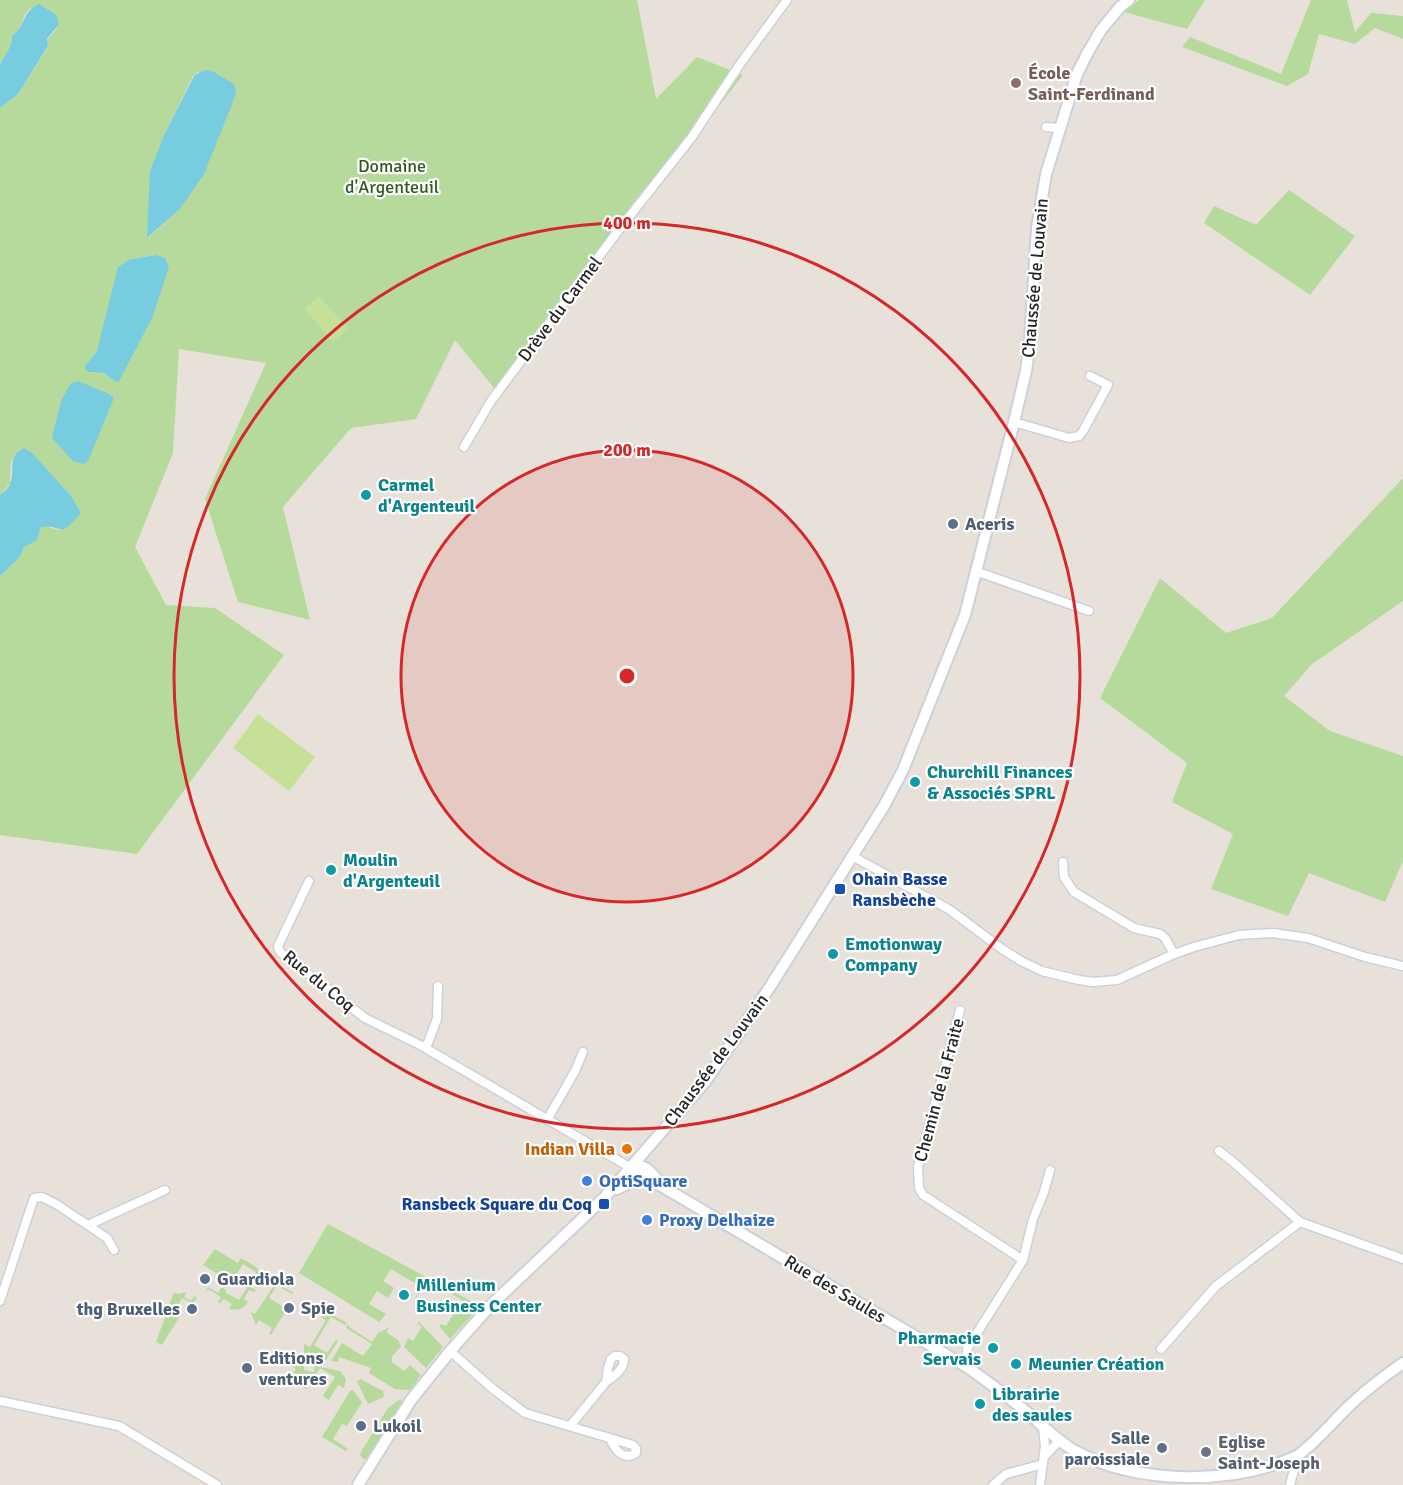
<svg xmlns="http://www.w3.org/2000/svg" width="1403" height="1485" font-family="Signika,sans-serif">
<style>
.green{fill:#b5da9b;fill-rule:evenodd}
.pitch{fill:#c7e098}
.water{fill:#77cce0}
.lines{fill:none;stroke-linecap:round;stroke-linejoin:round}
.street-casing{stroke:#ccd0db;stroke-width:11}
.secondary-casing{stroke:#ccd0db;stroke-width:14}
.street{stroke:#fff;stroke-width:8}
.secondary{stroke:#fff;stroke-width:10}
.ring{fill:none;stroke:#d62828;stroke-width:3}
.education-dot{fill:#8d6e63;stroke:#fff;stroke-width:2}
.culture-dot{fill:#0f9aa8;stroke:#fff;stroke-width:2}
.service-dot{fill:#5c6f8a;stroke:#fff;stroke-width:2}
.transit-dot{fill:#1a4fb4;stroke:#fff;stroke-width:2}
.food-dot{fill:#e8710a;stroke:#fff;stroke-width:2}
.shop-dot{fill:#3f7fe0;stroke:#fff;stroke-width:2}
.worship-dot{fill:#6b7280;stroke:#fff;stroke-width:2}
.labels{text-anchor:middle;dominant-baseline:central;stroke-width:4.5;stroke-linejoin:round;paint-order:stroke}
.education-label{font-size:18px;font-weight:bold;fill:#785e54;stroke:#fff;text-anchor:start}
.park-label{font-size:18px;fill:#305b20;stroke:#fff}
.street-label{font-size:18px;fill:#272727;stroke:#fff}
.culture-label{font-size:18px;font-weight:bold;fill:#0d838f;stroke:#fff;text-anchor:start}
.service-label{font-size:18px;font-weight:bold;fill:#4e5e75;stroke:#fff;text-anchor:start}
.transit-label{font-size:18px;font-weight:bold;fill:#164399;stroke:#fff;text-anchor:start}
.food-label{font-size:18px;font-weight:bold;fill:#c56008;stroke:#fff;text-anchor:end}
.shop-label{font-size:18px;font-weight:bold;fill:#366cbe;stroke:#fff;text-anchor:start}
.worship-label{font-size:18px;font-weight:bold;fill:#5b616d;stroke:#fff;text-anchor:start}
.centre{fill:#d62828;stroke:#fff;stroke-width:3}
.ring-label{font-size:18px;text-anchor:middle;font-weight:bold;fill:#d62828;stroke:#fff;stroke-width:4.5;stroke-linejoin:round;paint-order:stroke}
</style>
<rect width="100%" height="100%" fill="#e8e1da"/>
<g class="green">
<path d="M0,0H637L656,99L697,57L743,75L498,393L455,340L416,419L351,428L283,507L310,620L238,602L205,499L266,363L179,349L173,453L135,547L166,605L215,608L284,655L137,854L0,835V576L19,558L24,547L38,536L41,527L44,526L60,530L71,496L57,481L15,457L11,462L10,484L0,495V108L18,94L48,47L47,40L57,28L31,7L24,16L22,25L12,36L11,45L0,64ZM200,71L180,209L148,238L165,133L193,76ZM156,255L112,379L104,373L90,372L85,366L97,351L131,259Z"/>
<polygon points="1139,0 1205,0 1187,29 1124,12"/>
<polygon points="1311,0 1347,0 1355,32 1371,13 1403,16 1403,39 1375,28 1355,44 1319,34 1308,74 1287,86 1182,47 1190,37 1281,74"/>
<polygon points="1289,190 1355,236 1310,295 1204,223 1214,206 1256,225"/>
<polygon points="1403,478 1403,601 1312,664 1284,696 1330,731 1403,756 1403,861 1385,902 1309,873 1288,916 1211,889 1233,834 1172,802 1187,763 1100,698 1160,578 1226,633 1272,618"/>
<polygon points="328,1224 480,1306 450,1339 439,1326 441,1324 446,1326 462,1300 428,1279 417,1297 422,1300 420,1303 415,1299 421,1287 391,1269 383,1281 394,1288 388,1298 377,1291 369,1304 386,1314 379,1322 299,1273"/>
<path d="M215,1249L238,1263L241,1258C251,1264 263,1268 262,1280L257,1278L254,1282L259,1286L257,1288L250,1283L256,1272L243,1264L230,1285L225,1282L226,1279L203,1265Z"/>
<polygon points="273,1280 279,1281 278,1284 292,1292 294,1290 292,1294 277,1285 269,1298 287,1309 271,1335 269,1334 272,1328 259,1320 256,1325 251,1312 255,1314 273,1287 268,1283"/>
<path d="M248,1286L256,1290L254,1292L249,1290L244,1299L248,1302C244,1309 237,1311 229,1309L232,1304L224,1299L220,1303L218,1302L221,1297L208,1289L204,1293L208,1287L218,1293L222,1287L226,1290V1293L239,1300Z"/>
<polygon points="174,1292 178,1294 187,1292 184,1297 191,1301 194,1296 197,1298 193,1304 182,1298 174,1312 180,1316 162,1345 156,1342"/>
<polygon points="324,1314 331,1314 347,1323 345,1325 331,1317 314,1345 327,1353 336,1340 338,1341 326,1360 322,1359 323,1354 312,1353 312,1358 304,1354 304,1344 310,1347 326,1320 321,1317"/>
<polygon points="419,1322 443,1347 426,1368 404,1347 408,1338 413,1341 422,1327 417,1323"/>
<polygon points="348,1324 349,1327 372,1342 378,1333 390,1327 386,1332 398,1340 401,1346 392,1357 392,1362 404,1371 410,1365 421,1375 410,1390 395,1389 369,1373 371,1368 339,1357 338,1362 331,1361 342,1343 363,1356 372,1344 346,1328"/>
<polygon points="301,1362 304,1364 304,1370 314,1372 315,1366 340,1371 346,1379 344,1388 338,1385 329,1400 323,1396 335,1377 320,1368 306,1389 285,1376 286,1375 291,1377 296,1369 291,1366 294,1363"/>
<polygon points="360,1379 383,1391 384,1397 368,1404 357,1382"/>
<polygon points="353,1390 362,1402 347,1426 342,1424 333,1439 348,1449 346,1451 322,1437 350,1391"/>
<polygon points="400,1399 404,1404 368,1459 363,1459 360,1455 361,1452 388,1408"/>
</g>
<g class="pitch">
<polygon points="319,296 348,328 333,342 304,309"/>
<polygon points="258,714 315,757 289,791 233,748"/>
</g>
<g class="water">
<path d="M39,4L56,15L59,24L47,39L48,46L18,94L0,108V64L11,45L12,36C15,33 20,28 22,24C27,14 28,9 39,4Z"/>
<polygon points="207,70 214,72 234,84 236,94 204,174 180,209 147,238 150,171 165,133 194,76 200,72"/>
<polygon points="156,255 165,258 169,267 152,318 119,381 116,382 104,373 90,372 86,370 85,366 97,351 118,267 131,259"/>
<polygon points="78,381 109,394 114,398 88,461 84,464 73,461 52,438 61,401 71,383"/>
<path d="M24,448L32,453L71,496L81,513C56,541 67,524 41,527L37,540L24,547L19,558L0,576V495C3,492 9,488 10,484C16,470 6,457 24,448Z"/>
</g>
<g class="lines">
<defs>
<g id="street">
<polyline points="1046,127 1060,128"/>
<polyline points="1014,422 1069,438 1079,436 1083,431 1108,385 1090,376"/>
<polyline points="464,447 491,401 618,231 692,137 740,64 787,0"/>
<polyline points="978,572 1089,611"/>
<polyline points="852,856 950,910 1002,949 1021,961 1042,971 1079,980 1093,982 1117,980 1174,954 1194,947 1239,935 1273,933 1308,938 1365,957 1403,966"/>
<polyline points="1063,862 1064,877 1074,892 1134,928 1160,934 1165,938 1174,954"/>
<polyline points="309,881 279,944 278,948 281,953 365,1018 420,1045 631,1168"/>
<polyline points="960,1010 918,1167 919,1188 923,1195 1023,1260"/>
<polyline points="426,1048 437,1019 438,986"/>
<polyline points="547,1120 575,1071 583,1052"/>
<polyline points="1219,1151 1232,1161 1300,1222 1403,1259"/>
<polyline points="88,1225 165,1190"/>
<polyline points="0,1301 34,1198 42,1197 56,1204 107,1238 114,1250"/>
<polyline points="1161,1349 1216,1286 1300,1222"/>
<path d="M450,1351L493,1389L525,1413L633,1445L636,1449V1453C623,1461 616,1451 610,1439"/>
<polyline points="967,1367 967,1349 1023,1260 1033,1219 1044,1192 1050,1170"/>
<polyline points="0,1401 119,1426 217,1485"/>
<path d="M570,1426L606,1382L608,1368L611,1359L615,1356H620L624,1359C624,1370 614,1376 606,1382"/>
<polyline points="1044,1457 1059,1441"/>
<polyline points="993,1485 1006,1474 1043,1464"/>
<polyline points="1040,1485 1045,1446 1043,1427"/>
<polyline points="1290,1485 1298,1455"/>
</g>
<g id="secondary">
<path d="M631,1168L967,1367C988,1382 1009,1397 1029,1414C1044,1427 1058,1441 1075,1451C1139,1485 1232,1485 1297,1456C1315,1443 1330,1425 1346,1409C1364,1391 1383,1377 1403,1363"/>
<path d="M631,1168C646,1162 652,1173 661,1185"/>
<polyline points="617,1189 633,1181 647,1179"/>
<polyline points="358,1485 411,1400 452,1349 491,1305 604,1198 705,1082 768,990 884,806 903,770 965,615 1014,422 1026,371 1030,341 1037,228 1046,174 1077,74 1088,52 1101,30 1120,7 1129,0"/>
</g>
</defs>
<use href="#street" class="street-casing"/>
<use href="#secondary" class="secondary-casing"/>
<use href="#street" class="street"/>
<use href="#secondary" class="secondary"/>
</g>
<circle cx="627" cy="676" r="226" fill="#d62828" fill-opacity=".12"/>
<g class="ring">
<circle cx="627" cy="676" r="226"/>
<circle cx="627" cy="676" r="453"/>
</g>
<circle class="education-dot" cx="1016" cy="83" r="6"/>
<g class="culture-dot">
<circle cx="366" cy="495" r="6"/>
<circle cx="915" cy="782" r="6"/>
<circle cx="331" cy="870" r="6"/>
<circle cx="833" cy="954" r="6"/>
<circle cx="404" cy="1295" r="6"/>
<circle cx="993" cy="1348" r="6"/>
<circle cx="1016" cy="1364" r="6"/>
<circle cx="980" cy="1404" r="6"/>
</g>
<g class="service-dot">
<circle cx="953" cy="524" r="6"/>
<circle cx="205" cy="1279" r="6"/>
<circle cx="289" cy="1308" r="6"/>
<circle cx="192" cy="1309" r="6"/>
<circle cx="247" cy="1368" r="6"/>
<circle cx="361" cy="1426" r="6"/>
<circle cx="1162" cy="1448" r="6"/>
</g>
<g class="transit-dot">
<rect x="834" y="883" width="12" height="12" rx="3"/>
<rect x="598" y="1198" width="12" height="12" rx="3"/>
</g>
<circle class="food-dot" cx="627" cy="1149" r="6"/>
<g class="shop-dot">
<circle cx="587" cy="1181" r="6"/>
<circle cx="647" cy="1220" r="6"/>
</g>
<circle class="worship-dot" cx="1206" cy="1452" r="6"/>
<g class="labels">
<g class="education-label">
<text x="1028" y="73">École<tspan x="1028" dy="21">Saint-Ferdinand</tspan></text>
</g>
<g class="park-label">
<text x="392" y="166">Domaine<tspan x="392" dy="21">d'Argenteuil</tspan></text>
</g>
<g class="street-label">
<text transform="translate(1035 278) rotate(-85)">Chaussée de Louvain</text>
<text transform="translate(560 309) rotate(-53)">Drève du Carmel</text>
<text transform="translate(319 981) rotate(39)">Rue du Coq</text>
<text transform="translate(716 1060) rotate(-53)">Chaussée de Louvain</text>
<text transform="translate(939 1090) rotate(-75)">Chemin de la Fraite</text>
<text transform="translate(835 1289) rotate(31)">Rue des Saules</text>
</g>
<g class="culture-label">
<text x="378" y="485">Carmel<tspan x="378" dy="21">d'Argenteuil</tspan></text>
<text x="927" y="772">Churchill Finances<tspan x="927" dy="21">&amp; Associés SPRL</tspan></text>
<text x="343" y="860">Moulin<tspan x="343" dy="21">d'Argenteuil</tspan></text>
<text x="845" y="944">Emotionway<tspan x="845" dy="21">Company</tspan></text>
<text x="416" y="1285">Millenium<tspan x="416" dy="21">Business Center</tspan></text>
<text x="981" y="1338" text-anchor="end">Pharmacie<tspan x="981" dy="21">Servais</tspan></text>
<text x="1028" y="1364">Meunier Création</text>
<text x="992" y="1394">Librairie<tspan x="992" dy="21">des saules</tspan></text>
</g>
<g class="service-label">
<text x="965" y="524">Aceris</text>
<text x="217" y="1279">Guardiola</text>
<text x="301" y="1308">Spie</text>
<text x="180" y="1309" text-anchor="end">thg Bruxelles</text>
<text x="259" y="1358">Editions<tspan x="259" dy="21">ventures</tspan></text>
<text x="373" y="1426">Lukoil</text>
<text x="1150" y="1438" text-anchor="end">Salle<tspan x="1150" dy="21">paroissiale</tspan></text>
</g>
<g class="transit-label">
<text x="852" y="879">Ohain Basse<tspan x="852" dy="21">Ransbèche</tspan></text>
<text x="592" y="1204" text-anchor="end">Ransbeck Square du Coq</text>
</g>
<g class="food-label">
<text x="615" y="1149">Indian Villa</text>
</g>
<g class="shop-label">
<text x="599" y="1181">OptiSquare</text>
<text x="659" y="1220">Proxy Delhaize</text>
</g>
<g class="worship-label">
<text x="1218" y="1442">Eglise<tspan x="1218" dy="21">Saint-Joseph</tspan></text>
</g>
</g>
<circle cx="627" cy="676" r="9" class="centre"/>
<g class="ring-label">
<text x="627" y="229">400 m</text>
<text x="627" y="456">200 m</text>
</g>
</svg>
